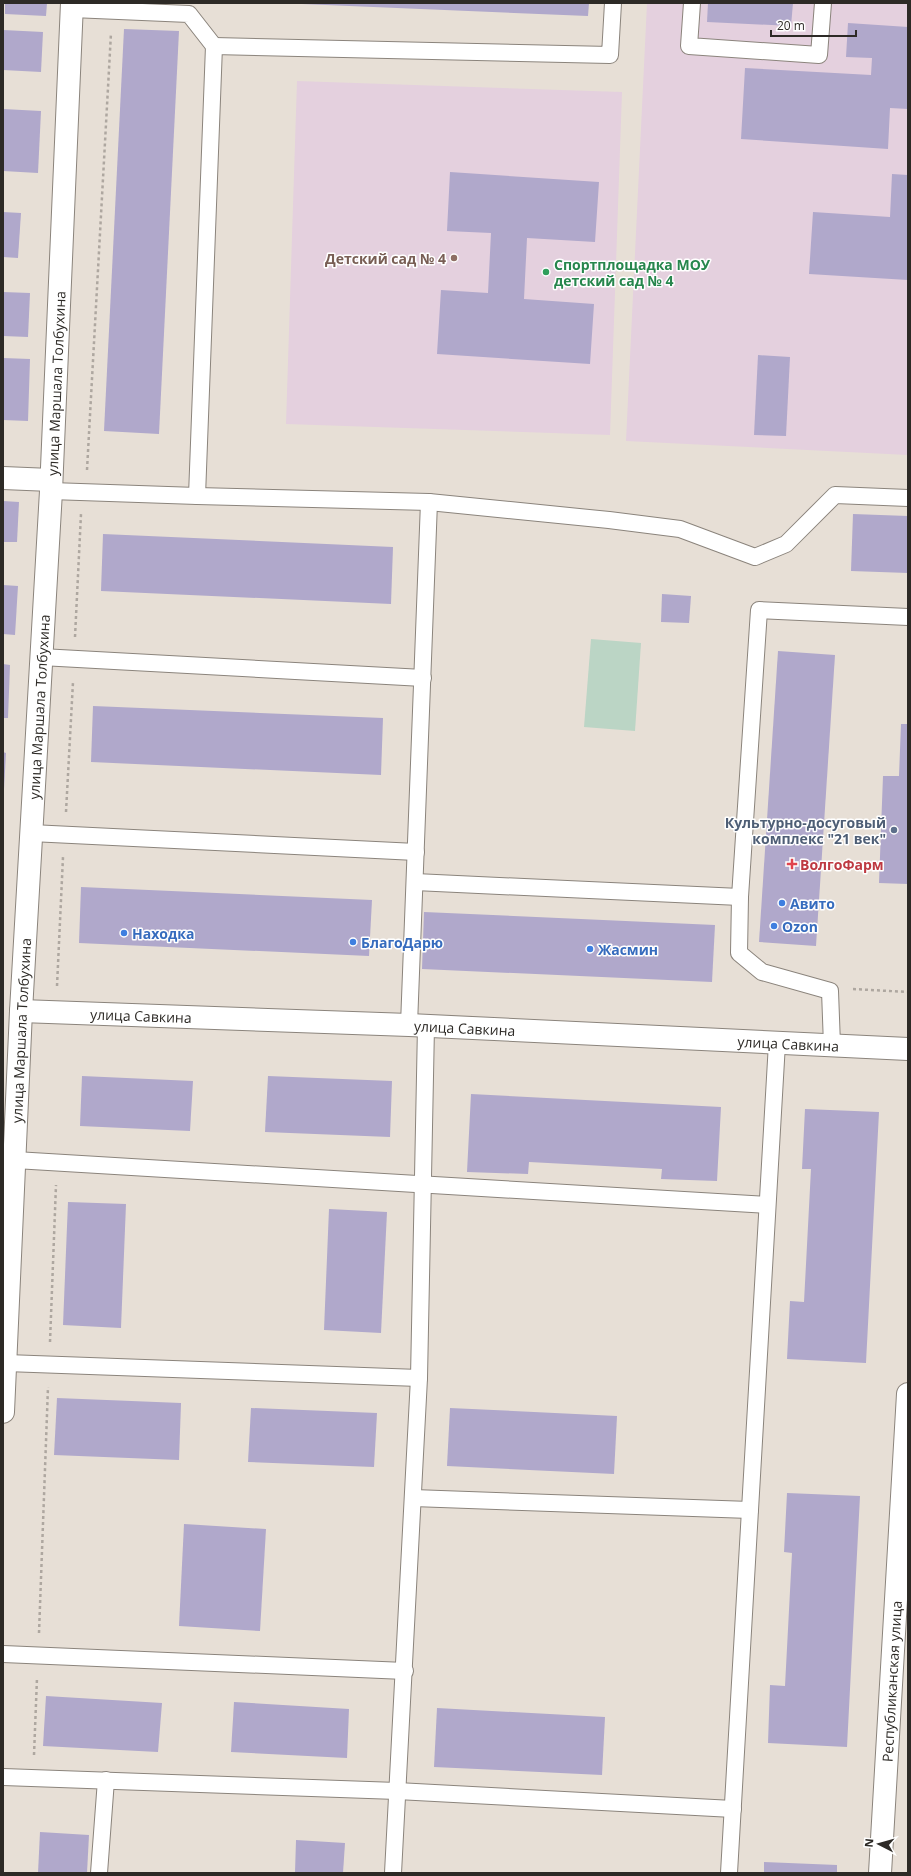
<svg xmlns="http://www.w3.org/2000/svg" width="911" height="1876" font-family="'Open Sans',sans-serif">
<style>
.education{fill:#e4d0de}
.green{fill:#bbd5c5}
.building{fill:#b0a8cb}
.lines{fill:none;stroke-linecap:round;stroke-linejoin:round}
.service-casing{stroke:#8b847c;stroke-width:18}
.minor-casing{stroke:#8b847c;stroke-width:24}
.path{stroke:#aea7a0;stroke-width:2.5;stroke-dasharray:3 3;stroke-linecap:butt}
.service{stroke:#fff;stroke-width:16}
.minor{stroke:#fff;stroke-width:22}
.education-dot{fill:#8d6e63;stroke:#fff;stroke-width:1.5}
.leisure-dot{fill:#2e9e5b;stroke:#fff;stroke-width:1.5}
.service-dot{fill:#5c6f8a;stroke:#fff;stroke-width:1.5}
.health-dot{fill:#e0444e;stroke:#fff;stroke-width:1.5}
.shop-dot{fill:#3f7fe0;stroke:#fff;stroke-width:1.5}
.labels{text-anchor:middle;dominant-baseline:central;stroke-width:3;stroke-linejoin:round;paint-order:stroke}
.education-label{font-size:14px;font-weight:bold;fill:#785e54;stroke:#fff;text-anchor:end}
.leisure-label{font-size:14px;font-weight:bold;fill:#27864d;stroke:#fff;text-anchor:start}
.street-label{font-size:14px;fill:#2d2a26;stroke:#fff}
.service-label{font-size:14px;font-weight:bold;fill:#4e5e75;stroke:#fff;text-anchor:end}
.health-label{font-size:14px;font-weight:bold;fill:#be3a42;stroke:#fff;text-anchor:start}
.shop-label{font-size:14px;font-weight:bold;fill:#366cbe;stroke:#fff;text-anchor:start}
</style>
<rect width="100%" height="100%" fill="#e7dfd6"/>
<g class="education">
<polygon points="647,3 908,3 908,455 626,441"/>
<polygon points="297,81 622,92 610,435 286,424"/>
</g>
<polygon class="green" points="591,639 641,643 635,731 584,727"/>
<g class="building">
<polygon points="5,3 47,3 46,16 5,14"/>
<polygon points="278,3 589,3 588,16"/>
<polygon points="708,3 793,3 791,26 707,22"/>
<polygon points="848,23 908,27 908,109 890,108 888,149 741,139 745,68 871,75 872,58 846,57"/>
<polygon points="124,29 179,31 159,434 104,431"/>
<polygon points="3,30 43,32 41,72 3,70"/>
<polygon points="3,109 41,111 38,173 3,171"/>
<polygon points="450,172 599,182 595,242 527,238 524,299 594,304 590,364 437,354 441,290 488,293 491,233 447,231"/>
<polygon points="892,174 908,175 908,280 809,274 813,212 890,217"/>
<polygon points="3,212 21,213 18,258 3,257"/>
<polygon points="3,292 30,293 28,337 3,336"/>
<polygon points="758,355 790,357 786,436 754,435"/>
<polygon points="3,358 30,359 28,421 3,420"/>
<polygon points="3,501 19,502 17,542 3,542"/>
<polygon points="853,514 908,516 908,573 851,571"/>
<polygon points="103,534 393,547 391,604 101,591"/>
<polygon points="3,585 18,586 15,635 3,634"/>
<polygon points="662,594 691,596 689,623 661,622"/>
<polygon points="778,651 835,655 816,946 759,942"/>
<polygon points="3,664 10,665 8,718 3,718"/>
<polygon points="93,706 383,718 381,775 91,762"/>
<polygon points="901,724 908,724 908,884 879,883 883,776 899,776"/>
<polygon points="3,752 6,753 4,789 3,789"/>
<polygon points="81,887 372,900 369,956 79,943"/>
<polygon points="424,912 715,925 712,982 422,969"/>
<polygon points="82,1076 193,1081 190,1131 80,1126"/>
<polygon points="268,1076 392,1081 390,1137 265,1132"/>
<polygon points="471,1094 721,1107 717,1181 661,1179 662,1169 529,1162 528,1174 467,1172"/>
<polygon points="805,1109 879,1112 866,1363 787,1359 790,1301 804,1302 811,1169 802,1169"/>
<polygon points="68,1202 126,1204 121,1328 63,1325"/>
<polygon points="329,1209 387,1212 381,1333 324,1330"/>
<polygon points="57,1398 181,1403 179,1460 54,1455"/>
<polygon points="251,1408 377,1413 374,1467 248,1462"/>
<polygon points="450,1408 617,1416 614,1474 447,1466"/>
<polygon points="787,1493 860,1496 847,1747 768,1743 770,1685 785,1686 792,1553 784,1552"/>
<polygon points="184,1524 266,1529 260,1631 179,1626"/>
<polygon points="46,1696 162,1703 158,1752 43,1746"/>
<polygon points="234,1702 349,1709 347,1758 231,1752"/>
<polygon points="437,1708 605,1717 602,1775 434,1767"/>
<polygon points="40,1832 89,1835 87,1873 38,1873"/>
<polygon points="296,1840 345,1843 343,1873 295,1873"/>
<polygon points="764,1862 837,1865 837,1873 764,1873"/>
</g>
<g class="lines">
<defs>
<g id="service">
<polyline points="692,3 689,46 819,55 823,3"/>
<polyline points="72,9 189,14 214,46"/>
<polyline points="51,491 197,496 429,502 609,520 680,529 755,557 786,544 835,495 908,498"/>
<polyline points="197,496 214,46 610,55 613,3"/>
<polyline points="41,657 423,678"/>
<polyline points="31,833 416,852"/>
<polyline points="415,882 740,897"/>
<polyline points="409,1025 429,502"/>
<polyline points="832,1045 830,991 762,972 739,953 740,897 759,610 908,617"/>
<polyline points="15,1160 767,1205"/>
<polyline points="6,1363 419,1378"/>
<polyline points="413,1498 750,1510"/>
<polyline points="3,1654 405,1671"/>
<polyline points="3,1777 397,1791 733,1809"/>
<polyline points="99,1873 106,1780"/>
<polyline points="393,1873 419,1378 426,1026"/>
<polyline points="729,1873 777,1043"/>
</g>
<g id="minor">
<polyline points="3,478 51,480"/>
<path id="s1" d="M21,1011L409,1025L908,1049"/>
<path id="s2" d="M3,1412L21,1011L51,491L72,3"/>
<path id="s3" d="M880,1873L908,1394"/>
</g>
</defs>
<use href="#service" class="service-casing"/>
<use href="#minor" class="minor-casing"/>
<g class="path">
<polyline points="87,470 111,33"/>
<polyline points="75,637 81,514"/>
<polyline points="66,812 73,682"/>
<polyline points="57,986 63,857"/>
<polyline points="853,989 908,992"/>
<polyline points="50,1342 56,1185"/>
<polyline points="39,1633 48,1387"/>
<polyline points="34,1755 37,1678"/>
</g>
<use href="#service" class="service"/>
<use href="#minor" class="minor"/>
</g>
<circle class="education-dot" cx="454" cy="258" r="4"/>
<circle class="leisure-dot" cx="546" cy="272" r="4"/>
<circle class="service-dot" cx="894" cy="830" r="4"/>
<path class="health-dot" d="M790 858h4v4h4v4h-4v4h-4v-4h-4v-4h4z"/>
<g class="shop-dot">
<circle cx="782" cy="903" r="4"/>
<circle cx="774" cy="926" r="4"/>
<circle cx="124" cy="933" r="4"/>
<circle cx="353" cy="942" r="4"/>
<circle cx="590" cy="949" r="4"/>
</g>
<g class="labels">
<g class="education-label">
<text x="446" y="258">Детский сад № 4</text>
</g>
<g class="leisure-label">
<text x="554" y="264">Спортплощадка МОУ<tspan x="554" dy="16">детский сад № 4</tspan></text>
</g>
<g class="street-label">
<text stroke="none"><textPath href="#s2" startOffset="1030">улица Маршала Толбухина</textPath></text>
<text stroke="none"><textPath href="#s2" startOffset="706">улица Маршала Толбухина</textPath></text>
<text stroke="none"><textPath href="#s1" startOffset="120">улица Савкина</textPath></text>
<text stroke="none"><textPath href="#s1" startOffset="444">улица Савкина</textPath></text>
<text stroke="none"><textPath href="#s2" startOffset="382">улица Маршала Толбухина</textPath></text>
<text stroke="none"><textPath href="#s1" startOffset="768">улица Савкина</textPath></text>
<text stroke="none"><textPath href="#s3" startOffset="192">Республиканская улица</textPath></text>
</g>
<g class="service-label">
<text x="886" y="822">Культурно-досуговый<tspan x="886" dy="16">комплекс "21 век"</tspan></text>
</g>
<g class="health-label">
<text x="800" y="864">ВолгоФарм</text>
</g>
<g class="shop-label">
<text x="790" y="903">Авито</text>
<text x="782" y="926">Ozon</text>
<text x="132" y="933">Находка</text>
<text x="361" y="942">БлагоДарю</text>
<text x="598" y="949">Жасмин</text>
</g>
</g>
<rect width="911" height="1876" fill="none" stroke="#2d2a26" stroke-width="8"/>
<g transform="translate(879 1844) rotate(276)" stroke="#ffffff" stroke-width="3" paint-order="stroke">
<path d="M0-3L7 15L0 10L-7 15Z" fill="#2d2a26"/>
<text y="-6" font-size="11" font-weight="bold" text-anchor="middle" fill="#2d2a26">N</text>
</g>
<path d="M771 30v6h85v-6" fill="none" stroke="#2d2a26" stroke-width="2"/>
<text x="777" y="30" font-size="12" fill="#2d2a26" stroke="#ffffff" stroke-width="3" paint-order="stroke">20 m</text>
</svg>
